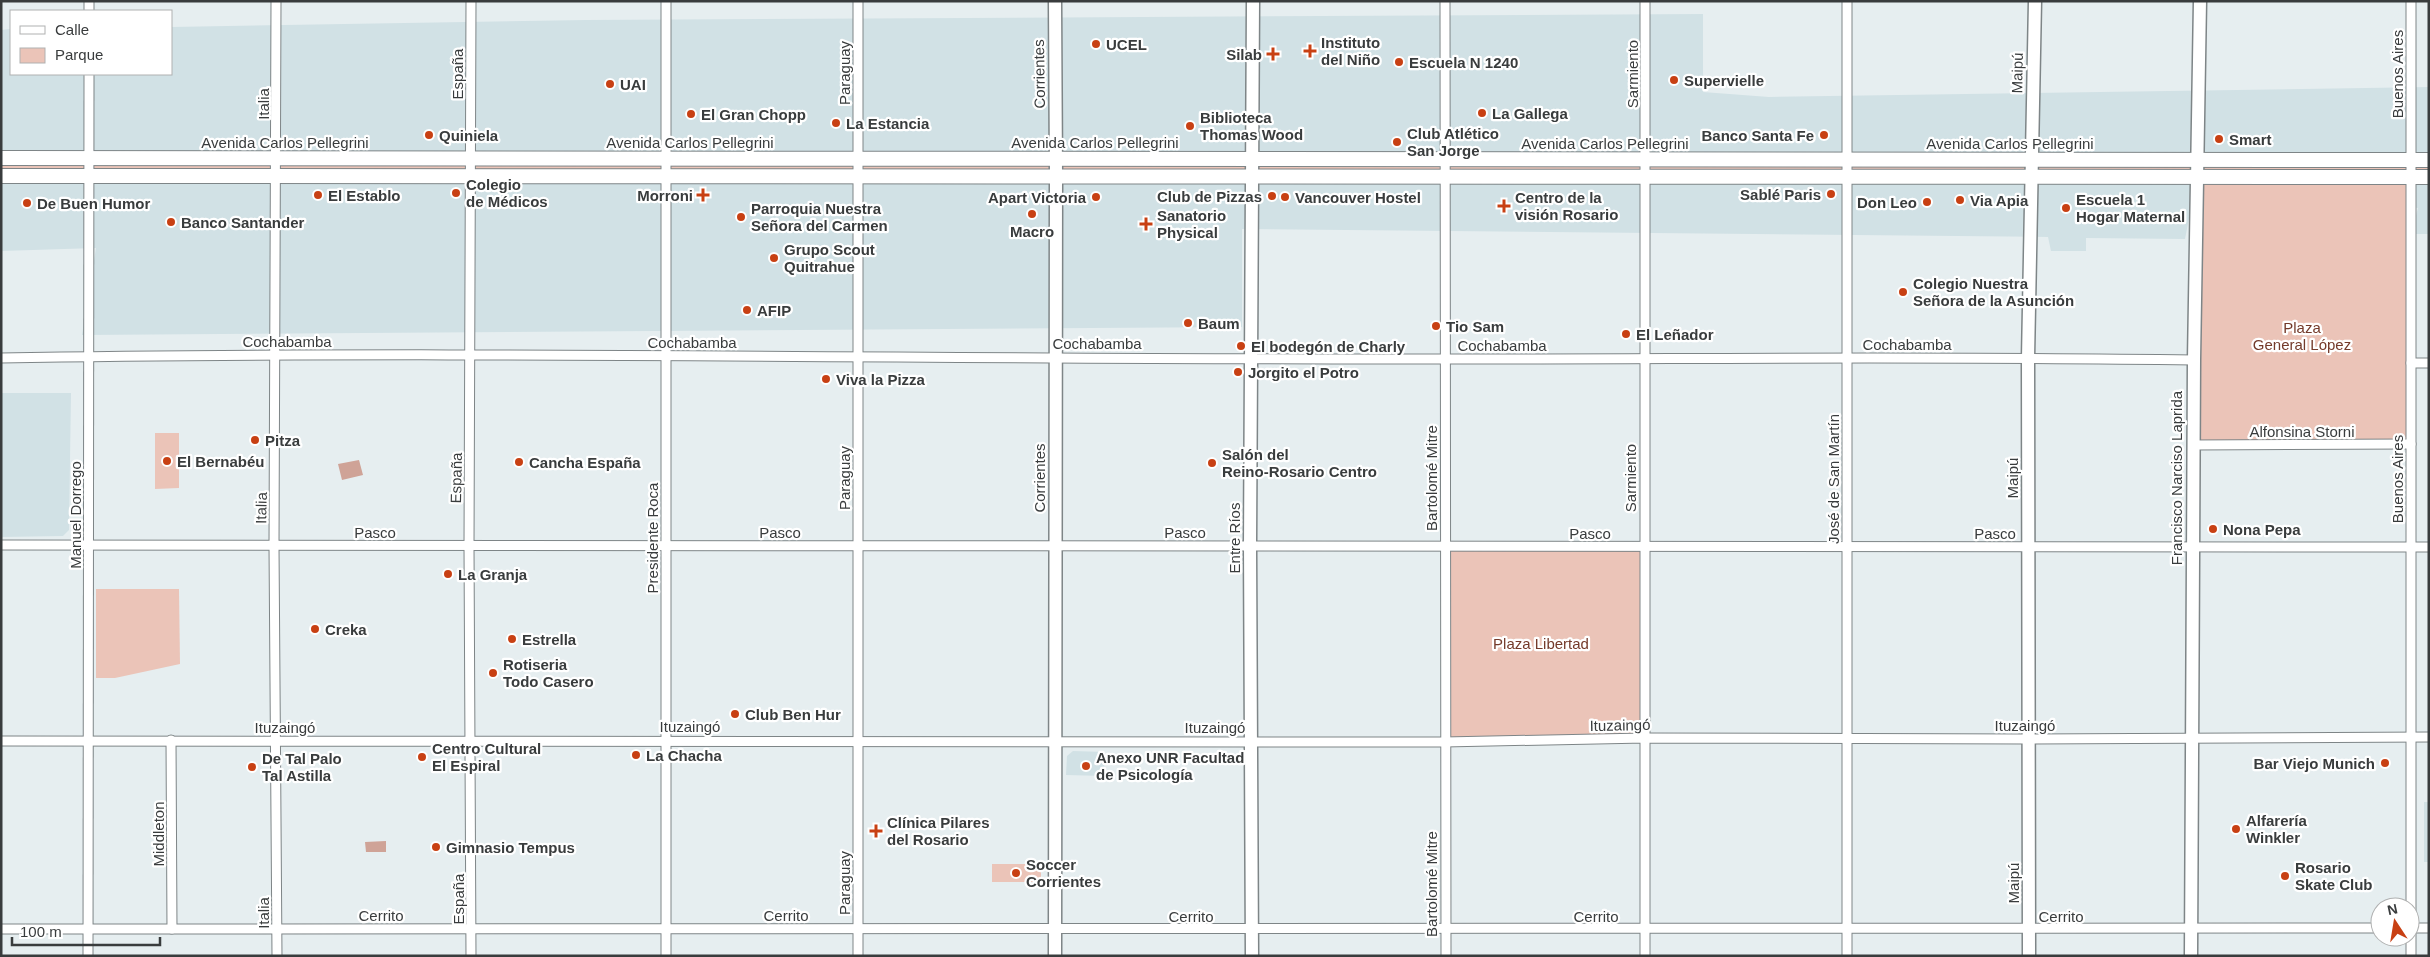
<svg xmlns="http://www.w3.org/2000/svg" width="2430" height="957" font-family="Helvetica,sans-serif">
<style>
.built{fill:#d1e1e5}
.green{fill:#ebc4b8}
.water{fill:#cfa397}
.lines{fill:none;stroke-linecap:round;stroke-linejoin:round}
.street-casing{stroke:#7e8587;stroke-width:11}
.secondary-casing{stroke:#7e8587;stroke-width:15}
.primary-casing{stroke:#7e8587;stroke-width:16}
.street{stroke:#fff;stroke-width:9}
.secondary{stroke:#fff;stroke-width:12}
.primary{stroke:#fff;stroke-width:14}
.poi-dot{fill:#c84013;stroke:#fff;stroke-width:2}
.labels{text-anchor:middle;dominant-baseline:central;stroke-width:4.5;stroke-linejoin:round;paint-order:stroke}
.poi-label{font-size:15px;font-weight:bold;fill:#393c3d;stroke:#fff;text-anchor:start}
.street-label{font-size:15px;fill:#393c3d;stroke:#fff}
.park-label{font-size:15px;fill:#743a2a;stroke:#fff}
</style>
<rect width="100%" height="100%" fill="#e6eef0"/>
<g class="built">
<polygon points="1703,14 1703,92 1769,97 2429,87 2429,234 2411,234 2418,208 2197,177 2185,239 2086,238 2086,251 2051,251 2048,237 1242,229 1242,327 82,335 96,248 1,251 1,30 11,29 11,74 171,74 171,27 586,20"/>
<polygon points="1,393 71,393 69,530 63,536 1,537"/>
<polygon points="1073,751 1105,752 1104,776 1066,775 1067,756"/>
<rect x="2424" y="802" width="5" height="60"/>
</g>
<g class="green">
<polygon points="1,158 2429,160 2429,177 2411,177 2411,444 2193,445 2197,178 1,176"/>
<polygon points="155,433 179,433 179,488 155,489"/>
<polygon points="1444,546 1644,547 1645,738 1444,742"/>
<polygon points="96,589 179,589 180,664 115,678 96,678"/>
<rect x="992" y="864" width="49" height="18"/>
</g>
<g class="water">
<polygon points="359,460 363,475 342,480 338,464"/>
<polygon points="386,841 386,852 366,852 365,842"/>
</g>
<g class="lines">
<defs>
<g id="street">
<polyline points="276,1 274,546 277,956"/>
<polyline points="471,1 469,546 471,956"/>
<polyline points="1445,1 1446,956"/>
<polyline points="2411,1 2411,956"/>
<polyline points="89,11 89,1"/>
<path d="M1,358C482,350 963,360 1444,359C1694,359 1944,356 2194,360"/>
<polyline points="2411,363 2429,363"/>
<polyline points="2193,445 2411,444"/>
<polyline points="1,545 2429,547"/>
<polyline points="171,740 172,929"/>
<polyline points="1,741 1444,742 1645,738 2029,739 2429,737"/>
<polyline points="2410,928 2429,928"/>
<polyline points="1,929 2380,928"/>
<polyline points="88,956 89,74"/>
<polyline points="666,956 666,1"/>
<polyline points="858,956 858,1"/>
<polyline points="1645,956 1645,1"/>
<polyline points="1847,956 1847,1"/>
</g>
<g id="secondary">
<polyline points="1055,1 1056,176 1055,956"/>
<polyline points="1252,956 1250,546 1253,1"/>
<polyline points="2029,956 2028,358 2035,1"/>
<polyline points="2191,956 2194,360 2200,1"/>
</g>
<g id="primary">
<polyline points="1,158 2429,160"/>
<polyline points="1,176 2429,177"/>
</g>
</defs>
<use href="#street" class="street-casing"/>
<use href="#secondary" class="secondary-casing"/>
<use href="#primary" class="primary-casing"/>
<use href="#street" class="street"/>
<use href="#secondary" class="secondary"/>
<use href="#primary" class="primary"/>
</g>
<g class="poi-dot">
<circle cx="1096" cy="44" r="5"/>
<path d="M1307.5 43.5h5v5h5v5h-5v5h-5v-5h-5v-5h5z"/>
<path d="M1270.5 46.5h5v5h5v5h-5v5h-5v-5h-5v-5h5z"/>
<circle cx="1399" cy="62" r="5"/>
<circle cx="1674" cy="80" r="5"/>
<circle cx="610" cy="84" r="5"/>
<circle cx="1482" cy="113" r="5"/>
<circle cx="691" cy="114" r="5"/>
<circle cx="836" cy="123" r="5"/>
<circle cx="1190" cy="126" r="5"/>
<circle cx="429" cy="135" r="5"/>
<circle cx="1824" cy="135" r="5"/>
<circle cx="2219" cy="139" r="5"/>
<circle cx="1397" cy="142" r="5"/>
<circle cx="456" cy="193" r="5"/>
<circle cx="1831" cy="194" r="5"/>
<circle cx="318" cy="195" r="5"/>
<path d="M700.5 187.5h5v5h5v5h-5v5h-5v-5h-5v-5h5z"/>
<circle cx="1272" cy="196" r="5"/>
<circle cx="1096" cy="197" r="5"/>
<circle cx="1285" cy="197" r="5"/>
<circle cx="1960" cy="200" r="5"/>
<circle cx="1927" cy="202" r="5"/>
<circle cx="27" cy="203" r="5"/>
<path d="M1501.5 198.5h5v5h5v5h-5v5h-5v-5h-5v-5h5z"/>
<circle cx="2066" cy="208" r="5"/>
<circle cx="1032" cy="214" r="5"/>
<circle cx="741" cy="217" r="5"/>
<circle cx="171" cy="222" r="5"/>
<path d="M1143.5 216.5h5v5h5v5h-5v5h-5v-5h-5v-5h5z"/>
<circle cx="774" cy="258" r="5"/>
<circle cx="1903" cy="292" r="5"/>
<circle cx="747" cy="310" r="5"/>
<circle cx="1188" cy="323" r="5"/>
<circle cx="1436" cy="326" r="5"/>
<circle cx="1626" cy="334" r="5"/>
<circle cx="1241" cy="346" r="5"/>
<circle cx="1238" cy="372" r="5"/>
<circle cx="826" cy="379" r="5"/>
<circle cx="255" cy="440" r="5"/>
<circle cx="167" cy="461" r="5"/>
<circle cx="519" cy="462" r="5"/>
<circle cx="1212" cy="463" r="5"/>
<circle cx="2213" cy="529" r="5"/>
<circle cx="448" cy="574" r="5"/>
<circle cx="315" cy="629" r="5"/>
<circle cx="512" cy="639" r="5"/>
<circle cx="493" cy="673" r="5"/>
<circle cx="735" cy="714" r="5"/>
<circle cx="636" cy="755" r="5"/>
<circle cx="422" cy="757" r="5"/>
<circle cx="2385" cy="763" r="5"/>
<circle cx="1086" cy="766" r="5"/>
<circle cx="252" cy="767" r="5"/>
<circle cx="2236" cy="829" r="5"/>
<path d="M873.5 823.5h5v5h5v5h-5v5h-5v-5h-5v-5h5z"/>
<circle cx="436" cy="847" r="5"/>
<circle cx="1016" cy="873" r="5"/>
<circle cx="2285" cy="876" r="5"/>
</g>
<g class="labels">
<g class="poi-label">
<text x="1321" y="42">Instituto<tspan x="1321" dy="17">del Niño</tspan></text>
<text x="1106" y="44">UCEL</text>
<text x="1262" y="54" text-anchor="end">Silab</text>
<text x="1409" y="62">Escuela N 1240</text>
<text x="1684" y="80">Supervielle</text>
<text x="620" y="84">UAI</text>
<text x="1492" y="113">La Gallega</text>
<text x="701" y="114">El Gran Chopp</text>
<text x="1200" y="117">Biblioteca<tspan x="1200" dy="17">Thomas Wood</tspan></text>
<text x="846" y="123">La Estancia</text>
<text x="1407" y="133">Club Atlético<tspan x="1407" dy="17">San Jorge</tspan></text>
<text x="439" y="135">Quiniela</text>
<text x="1814" y="135" text-anchor="end">Banco Santa Fe</text>
<text x="2229" y="139">Smart</text>
<text x="466" y="184">Colegio<tspan x="466" dy="17">de Médicos</tspan></text>
<text x="1821" y="194" text-anchor="end">Sablé Paris</text>
<text x="328" y="195">El Establo</text>
<text x="693" y="195" text-anchor="end">Morroni</text>
<text x="1262" y="196" text-anchor="end">Club de Pizzas</text>
<text x="1086" y="197" text-anchor="end">Apart Victoria</text>
<text x="1295" y="197">Vancouver Hostel</text>
<text x="1515" y="197">Centro de la<tspan x="1515" dy="17">visión Rosario</tspan></text>
<text x="2076" y="199">Escuela 1<tspan x="2076" dy="17">Hogar Maternal</tspan></text>
<text x="1970" y="200">Via Apia</text>
<text x="1917" y="202" text-anchor="end">Don Leo</text>
<text x="37" y="203">De Buen Humor</text>
<text x="751" y="208">Parroquia Nuestra<tspan x="751" dy="17">Señora del Carmen</tspan></text>
<text x="1157" y="215">Sanatorio<tspan x="1157" dy="17">Physical</tspan></text>
<text x="181" y="222">Banco Santander</text>
<text x="1032" y="231" text-anchor="middle">Macro</text>
<text x="784" y="249">Grupo Scout<tspan x="784" dy="17">Quitrahue</tspan></text>
<text x="1913" y="283">Colegio Nuestra<tspan x="1913" dy="17">Señora de la Asunción</tspan></text>
<text x="757" y="310">AFIP</text>
<text x="1198" y="323">Baum</text>
<text x="1446" y="326">Tio Sam</text>
<text x="1636" y="334">El Leñador</text>
<text x="1251" y="346">El bodegón de Charly</text>
<text x="1248" y="372">Jorgito el Potro</text>
<text x="836" y="379">Viva la Pizza</text>
<text x="265" y="440">Pitza</text>
<text x="1222" y="454">Salón del<tspan x="1222" dy="17">Reino-Rosario Centro</tspan></text>
<text x="177" y="461">El Bernabéu</text>
<text x="529" y="462">Cancha España</text>
<text x="2223" y="529">Nona Pepa</text>
<text x="458" y="574">La Granja</text>
<text x="325" y="629">Creka</text>
<text x="522" y="639">Estrella</text>
<text x="503" y="664">Rotiseria<tspan x="503" dy="17">Todo Casero</tspan></text>
<text x="745" y="714">Club Ben Hur</text>
<text x="432" y="748">Centro Cultural<tspan x="432" dy="17">El Espiral</tspan></text>
<text x="646" y="755">La Chacha</text>
<text x="1096" y="757">Anexo UNR Facultad<tspan x="1096" dy="17">de Psicología</tspan></text>
<text x="262" y="758">De Tal Palo<tspan x="262" dy="17">Tal Astilla</tspan></text>
<text x="2375" y="763" text-anchor="end">Bar Viejo Munich</text>
<text x="2246" y="820">Alfarería<tspan x="2246" dy="17">Winkler</tspan></text>
<text x="887" y="822">Clínica Pilares<tspan x="887" dy="17">del Rosario</tspan></text>
<text x="446" y="847">Gimnasio Tempus</text>
<text x="1026" y="864">Soccer<tspan x="1026" dy="17">Corrientes</tspan></text>
<text x="2295" y="867">Rosario<tspan x="2295" dy="17">Skate Club</tspan></text>
</g>
<g class="street-label">
<text transform="translate(844 73) rotate(-90)">Paraguay</text>
<text transform="translate(2017 73) rotate(-89)">Maipú</text>
<text transform="translate(457 74) rotate(-90)">España</text>
<text transform="translate(1039 74) rotate(-91)">Corrientes</text>
<text transform="translate(1632 74) rotate(-90)">Sarmiento</text>
<text transform="translate(2397 74) rotate(-90)">Buenos Aires</text>
<text transform="translate(263 104) rotate(-90)">Italia</text>
<text x="285" y="142">Avenida Carlos Pellegrini</text>
<text x="690" y="142">Avenida Carlos Pellegrini</text>
<text x="1095" y="142">Avenida Carlos Pellegrini</text>
<text x="1605" y="143">Avenida Carlos Pellegrini</text>
<text x="2010" y="143">Avenida Carlos Pellegrini</text>
<text x="287" y="341">Cochabamba</text>
<text x="692" y="342">Cochabamba</text>
<text x="1097" y="343">Cochabamba</text>
<text x="1907" y="344">Cochabamba</text>
<text x="1502" y="345">Cochabamba</text>
<text x="2302" y="431">Alfonsina Storni</text>
<text transform="translate(456 478) rotate(-89)">España</text>
<text transform="translate(844 478) rotate(-90)">Paraguay</text>
<text transform="translate(1039 478) rotate(-90)">Corrientes</text>
<text transform="translate(1431 478) rotate(-90)">Bartolomé Mitre</text>
<text transform="translate(1630 478) rotate(-90)">Sarmiento</text>
<text transform="translate(2012 478) rotate(-90)">Maipú</text>
<text transform="translate(2176 478) rotate(-90)">Francisco Narciso Laprida</text>
<text transform="translate(1833 479) rotate(-90)">José de San Martín</text>
<text transform="translate(2397 479) rotate(-90)">Buenos Aires</text>
<text transform="translate(261 508) rotate(-89)">Italia</text>
<text transform="translate(75 515) rotate(-90)">Manuel Dorrego</text>
<text x="375" y="532">Pasco</text>
<text x="780" y="532">Pasco</text>
<text x="1185" y="532">Pasco</text>
<text x="1590" y="533">Pasco</text>
<text x="1995" y="533">Pasco</text>
<text transform="translate(652 538) rotate(-90)">Presidente Roca</text>
<text transform="translate(1234 538) rotate(-90)">Entre Ríos</text>
<text transform="translate(1620 725) rotate(-1)">Ituzaingó</text>
<text x="2025" y="725">Ituzaingó</text>
<text x="690" y="726">Ituzaingó</text>
<text x="285" y="727">Ituzaingó</text>
<text x="1215" y="727">Ituzaingó</text>
<text transform="translate(158 834) rotate(-90)">Middleton</text>
<text transform="translate(844 883) rotate(-90)">Paraguay</text>
<text transform="translate(2013 883) rotate(-90)">Maipú</text>
<text transform="translate(1431 884) rotate(-90)">Bartolomé Mitre</text>
<text transform="translate(458 899) rotate(-90)">España</text>
<text transform="translate(263 913) rotate(-90)">Italia</text>
<text x="381" y="915">Cerrito</text>
<text x="786" y="915">Cerrito</text>
<text x="1191" y="916">Cerrito</text>
<text x="1596" y="916">Cerrito</text>
<text x="2061" y="916">Cerrito</text>
</g>
<g class="park-label">
<text x="2302" y="327">Plaza<tspan x="2302" dy="17">General López</tspan></text>
<text x="1541" y="643">Plaza Libertad</text>
</g>
</g>
<rect width="2430" height="957" fill="none" stroke="#393c3d" stroke-width="5"/>
<rect x="10" y="10" width="162" height="65" fill="#ffffff" stroke="#b0b1b1"/>
<rect x="20" y="26" width="25" height="8" fill="#ffffff" stroke="#b0b1b1"/>
<text x="55" y="35" font-size="15" fill="#393c3d">Calle</text>
<rect x="20" y="48" width="25" height="15" fill="#ebc4b8" stroke="#b0b1b1"/>
<text x="55" y="60" font-size="15" fill="#393c3d">Parque</text>
<g transform="translate(2395 922) rotate(348)"><circle r="24" fill="#ffffff" stroke="#b0b1b1"/>
<path d="M0-4L9 19L0 12L-9 19Z" fill="#c84013"/>
<text y="-8" font-size="14" font-weight="bold" text-anchor="middle" fill="#393c3d">N</text>
</g>
<path d="M12 937v8h148v-8" fill="none" stroke="#393c3d" stroke-width="2.5"/>
<text x="20" y="937" font-size="15" fill="#393c3d" stroke="#ffffff" stroke-width="4" paint-order="stroke">100 m</text>
</svg>
